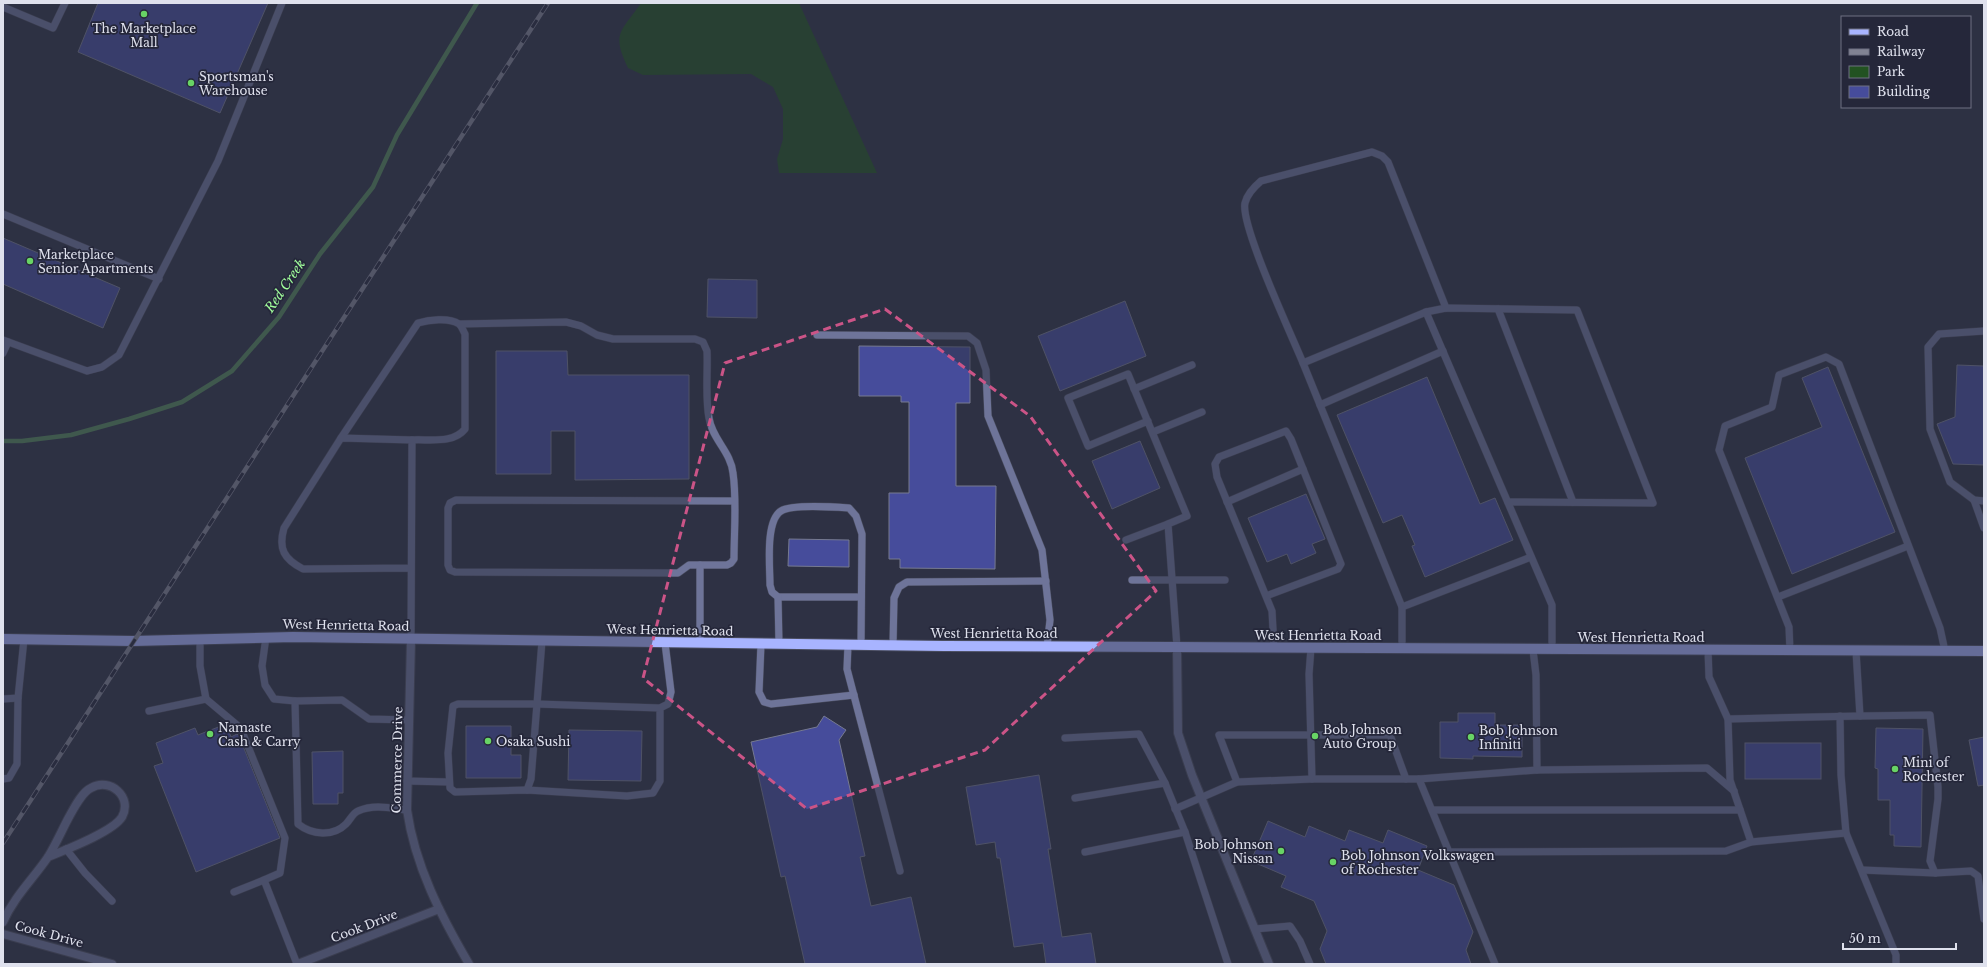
<svg xmlns="http://www.w3.org/2000/svg" width="1987" height="967" font-family="'Libre Baskerville',serif">
<style>
.green{fill:#225221}
.lines{fill:none;stroke-linecap:round;stroke-linejoin:round}
.stream{stroke:#548859;stroke-width:4.5}
.building{fill:#464c9b;stroke:#767a90}
.service-casing{stroke:#4a4d5f;stroke-width:8}
.minor-casing{stroke:#4a4d5f;stroke-width:10}
.primary-casing{stroke:#4a4d5f;stroke-width:12}
.service{stroke:#6e7499;stroke-width:7}
.minor{stroke:#6e7499;stroke-width:8}
.primary{stroke:#a8b4ff;stroke-width:10}
.rail-casing{stroke:#818393;stroke-width:4.5}
.rail{stroke:#25273a;stroke-width:3;stroke-dasharray:9;stroke-linecap:butt}
.marked{fill:none;stroke:#cb5487;stroke-width:3;stroke-dasharray:8 5;stroke-linejoin:round}
.poi-dot{fill:#68d465;stroke:#25273a;stroke-width:1.5}
.labels{text-anchor:middle;dominant-baseline:central;stroke-width:3.5;stroke-linejoin:round;paint-order:stroke}
.poi-label{font-size:12px;fill:#dfe1ed;stroke:#25273a;text-anchor:start}
.street-label{font-size:12px;fill:#dfe1ed;stroke:#25273a}
.water-label{font-size:13px;font-style:italic;fill:#a1fe9c;stroke:#25273a}
</style>
<rect width="100%" height="100%" fill="#2e3144"/>
<path class="green" d="M641,3H799L877,173H779L777,159L783,139V109L773,87L751,74L643,75L628,68C611,33 621,32 641,3Z"/>
<g class="lines">
<polyline class="stream" points="3,441 22,441 71,435 129,419 182,402 232,371 279,317 320,254 373,187 397,135 477,3"/>
</g>
<g class="building">
<polygon points="98,3 268,3 220,113 78,52"/>
<polygon points="3,238 120,288 103,328 3,284"/>
<polygon points="708,279 757,280 757,318 707,317"/>
<polygon points="1125,301 1146,356 1060,391 1038,336"/>
<polygon points="859,346 970,347 970,403 956,403 956,486 996,486 995,569 900,568 900,559 889,559 889,493 909,493 909,402 901,402 901,396 859,396"/>
<polygon points="496,351 567,351 568,375 689,375 689,479 575,480 575,431 551,431 551,474 496,474"/>
<polygon points="1957,365 1984,366 1984,465 1953,464 1937,424 1955,417"/>
<polygon points="1828,367 1895,532 1792,574 1745,458 1822,427 1802,378"/>
<polygon points="1427,377 1480,504 1495,498 1513,540 1425,577 1412,546 1415,545 1402,515 1383,523 1337,415"/>
<polygon points="1140,441 1160,488 1112,509 1092,461"/>
<polygon points="1306,494 1325,539 1312,544 1316,553 1291,564 1287,554 1267,562 1248,518"/>
<polygon points="789,539 849,540 849,567 788,566"/>
<polygon points="1458,713 1495,713 1495,725 1522,725 1522,757 1473,756 1473,759 1440,758 1440,722 1458,722"/>
<polygon points="824,716 846,730 839,740 865,856 860,857 871,906 911,897 926,964 805,964 785,876 781,877 751,742 817,727"/>
<polygon points="226,724 231,737 237,734 239,736 280,838 196,872 154,766 163,763 156,743 195,728 198,735"/>
<polygon points="466,726 511,726 511,755 521,755 521,778 466,778"/>
<polygon points="1876,728 1923,729 1921,847 1894,846 1894,835 1890,835 1890,800 1878,800 1878,769 1875,768"/>
<polygon points="569,730 642,731 641,781 568,780"/>
<polygon points="1984,737 1984,785 1978,786 1969,740"/>
<rect x="1745" y="743" width="76" height="36"/>
<polygon points="343,751 343,793 338,793 338,804 313,804 312,752"/>
<polygon points="1039,775 1051,849 1048,849 1062,937 1091,933 1096,964 1046,964 1043,943 1014,947 1000,858 997,858 995,842 976,845 966,787"/>
<polygon points="1268,821 1305,837 1309,826 1345,841 1349,830 1383,843 1388,830 1427,846 1418,870 1454,885 1473,932 1466,950 1471,964 1326,964 1320,949 1327,931 1314,901 1281,887 1286,876 1251,861"/>
</g>
<g class="lines">
<defs>
<g id="service">
<polyline points="3,7 53,28 65,3"/>
<polyline points="3,214 159,279"/>
<polyline points="1498,309 1573,502"/>
<polyline points="1426,312 1446,308 1577,310 1653,503 1508,502"/>
<path d="M460,324L566,322L581,326L597,335L613,339H695L703,342L707,351C708,371 705,398 709,418C712,439 731,452 733,473C737,501 734,531 734,559L731,563L727,565H689L678,573L455,572L450,570L448,565V508L450,503L456,500L734,501"/>
<polyline points="1984,331 1939,334 1928,347 1930,429 1950,482 1974,500 1984,501"/>
<polyline points="817,335 968,336 977,343 986,370 988,416 1042,550 1050,620 1047,647"/>
<polyline points="3,340 87,371 102,367 119,355 218,161 282,3"/>
<polyline points="3,353 8,342"/>
<path d="M1303,363C1292,336 1240,225 1245,203C1247,194 1254,187 1261,181L1372,152L1382,156L1388,162L1446,308"/>
<polyline points="1134,389 1192,365"/>
<polyline points="1320,405 1443,351"/>
<polyline points="1148,421 1088,446 1068,398 1128,374 1187,516 1168,524 1177,647"/>
<polyline points="1153,432 1202,412"/>
<path d="M341,438L418,323C428,320 449,317 459,324C462,326 463,331 465,334V429C453,444 430,439 412,440"/>
<polyline points="1974,500 1984,528"/>
<polyline points="1227,502 1303,469"/>
<polyline points="1126,540 1168,524"/>
<path d="M410,568L303,569C284,559 278,549 284,528L341,438L412,440L411,640"/>
<polyline points="1132,580 1225,580"/>
<polyline points="1266,596 1338,569 1341,564 1291,439 1286,431 1219,457 1215,464 1217,477 1272,611 1274,648"/>
<polyline points="778,597 861,597"/>
<polyline points="1778,597 1908,546"/>
<polyline points="1402,607 1531,557"/>
<polyline points="266,637 262,666 265,685 274,699 295,701 342,700 369,719 409,720"/>
<polyline points="700,643 700,565"/>
<polyline points="761,644 759,692 764,702 771,704 854,695"/>
<path d="M779,644L778,597L772,592L770,585C770,567 765,521 781,511C792,504 835,507 849,508L856,516L862,534L861,645"/>
<polyline points="848,645 847,669 900,871"/>
<polyline points="893,645 894,598 899,587 907,582 1046,581"/>
<polyline points="1311,648 1309,674 1312,779"/>
<polyline points="1402,649 1402,607 1303,363 1426,312 1552,605 1552,650"/>
<polyline points="1533,650 1536,675 1537,770"/>
<polyline points="1708,650 1709,677 1728,719 1860,716"/>
<polyline points="1790,651 1789,627 1719,450 1725,426 1772,407 1779,375 1826,357 1839,364 1940,628 1945,651"/>
<polyline points="1856,651 1860,716 1930,715 1938,787 1938,799 1930,861 1935,873 1971,871 1978,876 1984,919"/>
<polyline points="3,699 18,698 24,639"/>
<polyline points="206,699 237,725 243,734 285,838 280,873 264,880 297,964"/>
<path d="M295,701L298,824C312,835 333,837 346,824C350,820 353,813 358,811C374,804 390,808 407,810"/>
<polyline points="660,708 660,781 653,793 627,796 527,790 455,792 450,788 448,753 453,706 458,704 537,704 660,708 668,704 671,692 665,643"/>
<polyline points="149,711 206,699 200,666 200,639"/>
<polyline points="1840,716 1841,775 1846,833"/>
<polyline points="1728,719 1730,780 1751,842"/>
<polyline points="1065,738 1139,734 1165,783"/>
<polyline points="3,779 9,778 17,764 18,698"/>
<polyline points="1419,779 1537,770 1707,768 1734,791"/>
<polyline points="407,781 449,782"/>
<polyline points="1237,782 1219,735 1390,735 1406,779"/>
<polyline points="527,790 531,779 542,641"/>
<polyline points="1075,798 1165,783 1185,832 1228,964"/>
<polyline points="1175,809 1237,782 1312,779 1419,779 1495,964"/>
<polyline points="1432,810 1740,810"/>
<polyline points="66,849 85,873 112,901"/>
<polyline points="1085,852 1185,832"/>
<polyline points="1449,852 1726,851 1751,842 1846,833 1896,955 1896,964"/>
<polyline points="1862,870 1935,873"/>
<polyline points="234,892 264,880"/>
<polyline points="1255,929 1290,926 1300,941 1310,964"/>
</g>
<g id="minor">
<path d="M411,640L407,810C415,866 441,916 469,964"/>
<polyline points="1177,647 1178,733 1192,775 1269,964"/>
<path d="M3,922C14,897 33,879 48,857C56,844 62,830 69,817C74,808 82,792 91,788C110,777 133,797 122,817C113,832 65,850 48,857"/>
<polyline points="3,934 112,964"/>
<polyline points="298,964 439,909"/>
</g>
<polyline id="primary" points="3,639 133,641 293,637 943,646 1984,651"/>
</defs>
<use href="#service" class="service-casing"/>
<use href="#minor" class="minor-casing"/>
<use href="#primary" class="primary-casing"/>
<use href="#service" class="service"/>
<use href="#minor" class="minor"/>
<use href="#primary" class="primary"/>
<defs>
<polyline id="rail" points="3,843 548,3"/>
</defs>
<use href="#rail" class="rail-casing"/>
<use href="#rail" class="rail"/>
</g>
<path d="M0 0H1987V967H0ZM885,309L1030,416L1156,591L985,750L807,809L643,678L725,363Z" fill="#2e3144" fill-opacity=".55" fill-rule="evenodd"/>
<path class="marked" d="M885,309L1030,416L1156,591L985,750L807,809L643,678L725,363Z"/>
<g class="poi-dot">
<circle cx="144" cy="14" r="4"/>
<circle cx="191" cy="83" r="4"/>
<circle cx="30" cy="261" r="4"/>
<circle cx="210" cy="734" r="4"/>
<circle cx="1315" cy="736" r="4"/>
<circle cx="1471" cy="737" r="4"/>
<circle cx="488" cy="741" r="4"/>
<circle cx="1895" cy="769" r="4"/>
<circle cx="1281" cy="851" r="4"/>
<circle cx="1333" cy="862" r="4"/>
</g>
<g class="labels">
<g class="poi-label">
<text x="144" y="28" text-anchor="middle">The Marketplace<tspan x="144" dy="14">Mall</tspan></text>
<text x="199" y="76">Sportsman's<tspan x="199" dy="14">Warehouse</tspan></text>
<text x="38" y="254">Marketplace<tspan x="38" dy="14">Senior Apartments</tspan></text>
<text x="218" y="727">Namaste<tspan x="218" dy="14">Cash &amp; Carry</tspan></text>
<text x="1323" y="729">Bob Johnson<tspan x="1323" dy="14">Auto Group</tspan></text>
<text x="1479" y="730">Bob Johnson<tspan x="1479" dy="14">Infiniti</tspan></text>
<text x="496" y="741">Osaka Sushi</text>
<text x="1903" y="762">Mini of<tspan x="1903" dy="14">Rochester</tspan></text>
<text x="1273" y="844" text-anchor="end">Bob Johnson<tspan x="1273" dy="14">Nissan</tspan></text>
<text x="1341" y="855">Bob Johnson Volkswagen<tspan x="1341" dy="14">of Rochester</tspan></text>
</g>
<g class="street-label">
<text transform="translate(346 625) rotate(1)">West Henrietta Road</text>
<text transform="translate(670 630) rotate(1)">West Henrietta Road</text>
<text x="994" y="633">West Henrietta Road</text>
<text x="1318" y="635">West Henrietta Road</text>
<text x="1641" y="637">West Henrietta Road</text>
<text transform="translate(397 760) rotate(-89)">Commerce Drive</text>
<text transform="translate(364 926) rotate(-21)">Cook Drive</text>
<text transform="translate(49 934) rotate(15)">Cook Drive</text>
</g>
<g class="water-label">
<text transform="translate(285 286) rotate(-56)">Red Creek</text>
</g>
</g>
<rect width="1987" height="967" fill="none" stroke="#dfe1ed" stroke-width="8"/>
<rect x="1841" y="16" width="130" height="92" fill="#25273a" stroke="#6f7182"/>
<rect x="1849" y="29" width="20" height="6" fill="#a8b4ff" stroke="#6f7182"/>
<text x="1877" y="36" font-size="12" fill="#dfe1ed">Road</text>
<rect x="1849" y="49" width="20" height="6" fill="#818393" stroke="#6f7182"/>
<text x="1877" y="56" font-size="12" fill="#dfe1ed">Railway</text>
<rect x="1849" y="66" width="20" height="12" fill="#225221" stroke="#6f7182"/>
<text x="1877" y="76" font-size="12" fill="#dfe1ed">Park</text>
<rect x="1849" y="86" width="20" height="12" fill="#464c9b" stroke="#6f7182"/>
<text x="1877" y="96" font-size="12" fill="#dfe1ed">Building</text>
<path d="M1843 943v6h113v-6" fill="none" stroke="#dfe1ed" stroke-width="2"/>
<text x="1849" y="943" font-size="12" fill="#dfe1ed" stroke="#25273a" stroke-width="3" paint-order="stroke">50 m</text>
</svg>
